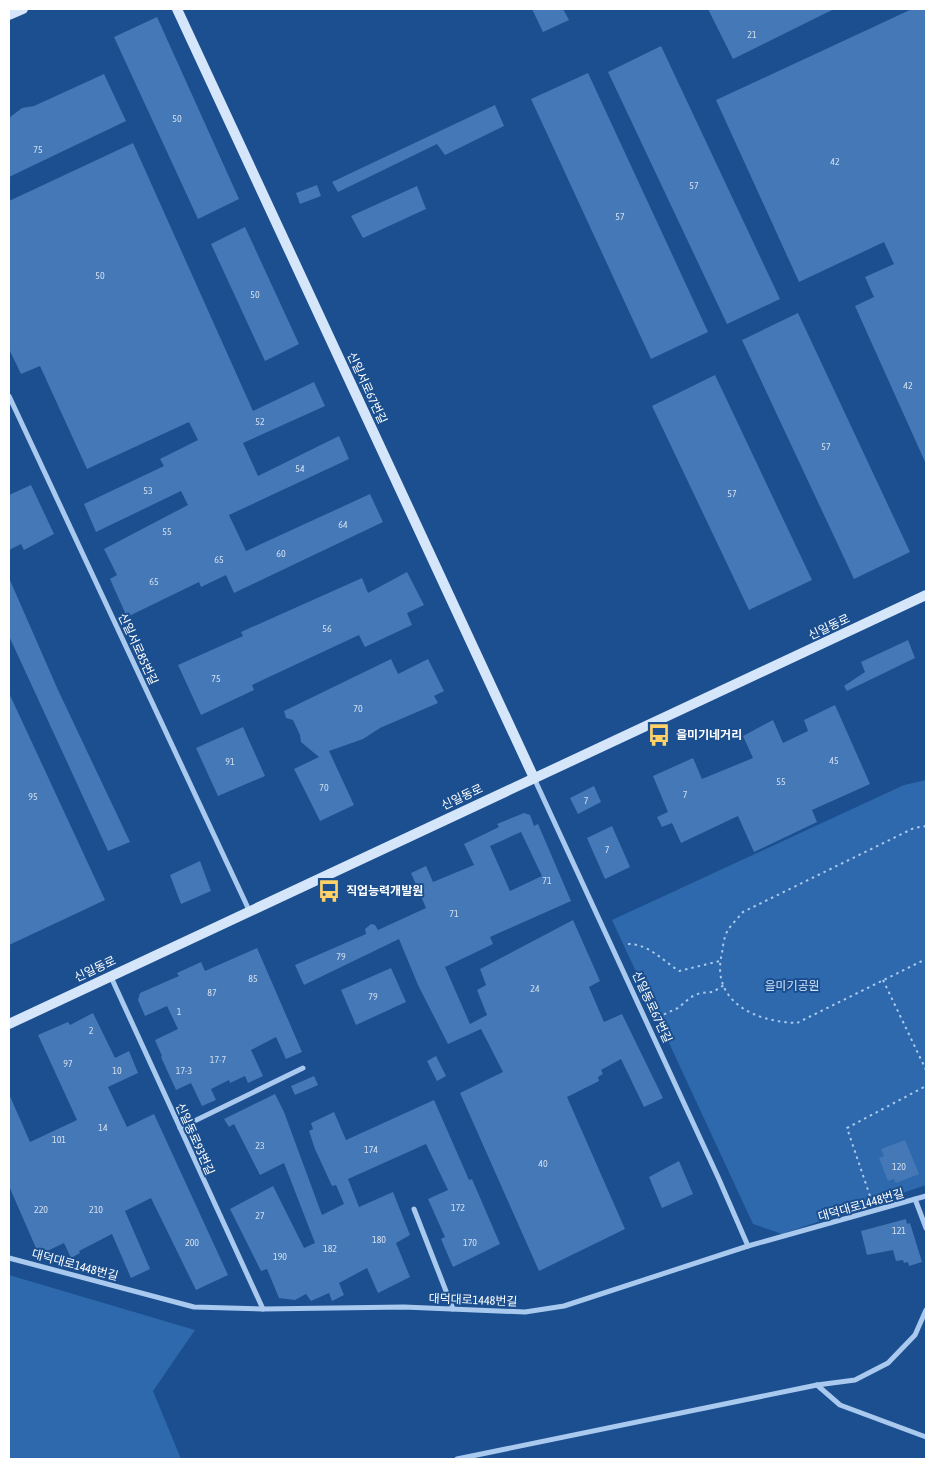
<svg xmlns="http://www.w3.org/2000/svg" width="935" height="1468" font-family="'Asap Condensed','Noto Sans KR',sans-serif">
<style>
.green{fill:#2e69ad}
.building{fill:#4478b7;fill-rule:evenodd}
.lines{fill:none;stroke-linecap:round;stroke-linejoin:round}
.path{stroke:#a9c9ee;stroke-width:2;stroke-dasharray:2.5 4;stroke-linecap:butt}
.street{stroke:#a9c9ee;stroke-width:5}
.secondary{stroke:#d6e6fa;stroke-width:10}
.labels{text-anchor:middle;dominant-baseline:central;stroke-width:4;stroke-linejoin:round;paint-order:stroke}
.number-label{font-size:10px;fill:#d0dded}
.street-label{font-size:12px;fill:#fff;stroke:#1b4f8f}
.poi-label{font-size:12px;font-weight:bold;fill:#fff;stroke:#1b4f8f;text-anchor:start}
.park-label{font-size:12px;fill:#cfe3fa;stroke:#1b4f8f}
</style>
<rect width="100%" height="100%" fill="#1b4f8f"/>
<g class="green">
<polygon points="926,780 926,1185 782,1234 753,1224 612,920 904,785"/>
<polygon points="9,1275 195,1330 153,1391 181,1459 9,1459"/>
</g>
<g class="building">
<polygon points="532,9 563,9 569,20 543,32"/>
<polygon points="708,9 834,9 733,59"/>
<polygon points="912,9 926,9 926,464 855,306 874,297 865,277 894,264 884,242 799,282 716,100"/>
<polygon points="157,17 239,199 198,219 114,37"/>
<polygon points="661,46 780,299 727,324 608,72"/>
<polygon points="588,73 708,332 651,359 531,99"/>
<polygon points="104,74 126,121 9,177 9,118 22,108 34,106"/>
<polygon points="495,105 504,126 445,155 437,144 338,192 332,182"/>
<polygon points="133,143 253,411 314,382 325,406 243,443 258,476 339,436 349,459 229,515 246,551 370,494 383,522 234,593 226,575 201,587 199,582 127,617 110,579 117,575 104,549 188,505 181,491 96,532 84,504 164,466 160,459 198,440 189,422 87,469 40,366 21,374 9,349 9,201"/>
<polygon points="317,185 321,196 300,204 296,193"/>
<polygon points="417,186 426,209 363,238 351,216"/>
<polygon points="245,227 299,344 265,361 211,244"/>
<polygon points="798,313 910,552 854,579 742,340"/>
<polygon points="715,375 812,580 749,610 652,406"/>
<polygon points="31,485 54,534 24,550 21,544 9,550 9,495"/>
<polygon points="407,572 424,605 407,613 412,625 365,647 359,635 252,685 254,690 201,715 178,665 243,636 241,632 362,578 368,593"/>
<polygon points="9,578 58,690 130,842 108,851 9,636"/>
<polygon points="908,640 915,658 847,691 844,686 865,672 861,662"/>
<polygon points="391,659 398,674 428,659 444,691 434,696 438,703 380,728 363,739 329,751 354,805 320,821 294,769 319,757 301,742 300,735 293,720 286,718 284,711"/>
<polygon points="9,693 105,900 9,945"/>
<polygon points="835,705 870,784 812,810 817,822 754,852 738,816 681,843 672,823 662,827 657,817 668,812 653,776 693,758 702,779 753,758 743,736 773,720 783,743 808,731 804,720"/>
<polygon points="243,727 265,776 218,796 196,748"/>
<polygon points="594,786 601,802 578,814 570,798"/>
<path d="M524,813L530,815L534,826L538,824L571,901L490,937L493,944L445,967L470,1024L487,1015L477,990L486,985L480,969L573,920L600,981L589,987L604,1022L622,1014L663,1098L644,1107L621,1059L601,1070L603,1074L598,1077L599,1081L567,1097L625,1229L539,1271L460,1093L503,1072L481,1029L448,1044L418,985L399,939L304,985L295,965L366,934L365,929L371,924L375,925L378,930L426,908L411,873L426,866L433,882L474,865L464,844L499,827L497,824ZM521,832L542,876L510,891L490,846Z"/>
<polygon points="612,826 630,867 605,879 587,838"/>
<polygon points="200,861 211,891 181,904 170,875"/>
<polygon points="257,948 302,1052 286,1059 276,1037 251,1050 263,1076 248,1083 245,1076 230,1083 229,1080 211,1089 216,1100 202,1106 191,1083 176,1090 161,1057 162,1056 155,1040 178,1029 167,1006 145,1016 138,1000 140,993 179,976 177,973 201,962 205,971"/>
<polygon points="391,968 406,1002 356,1025 341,990"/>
<polygon points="93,1013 115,1058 129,1051 138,1073 108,1087 127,1127 154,1114 228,1275 196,1290 151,1198 125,1211 150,1269 131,1278 112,1234 79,1251 80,1253 71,1258 64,1243 39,1255 9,1186 9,1094 30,1142 77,1120 38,1035 68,1022 70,1025"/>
<polygon points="436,1056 446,1076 437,1081 427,1061"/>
<polygon points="314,1076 318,1085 295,1095 291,1086"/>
<polygon points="275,1094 284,1112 322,1215 344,1204 336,1185 332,1186 315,1149 309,1131 313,1129 311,1123 334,1112 346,1140 434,1100 469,1180 472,1179 500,1244 453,1267 441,1239 445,1237 428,1199 448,1190 426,1144 348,1179 359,1207 393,1192 410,1235 396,1243 410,1277 378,1293 367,1268 339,1283 344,1295 332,1301 329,1293 311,1301 306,1294 295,1300 279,1298 267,1269 261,1271 230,1209 273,1186 304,1248 315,1243 284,1163 260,1175 234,1124 229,1127 224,1119"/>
<polygon points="905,1140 919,1174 896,1183 894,1179 888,1181 879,1158 884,1156 881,1149"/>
<polygon points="679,1161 693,1194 662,1208 649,1177"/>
<polygon points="906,1219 907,1224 910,1223 922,1262 909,1266 908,1262 904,1263 903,1260 896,1261 893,1250 867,1255 861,1231"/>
</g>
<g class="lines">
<g class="path">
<path d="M926,826L914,828L743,912C738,918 732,924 728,930C724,936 723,946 722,953C710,1002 756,1022 797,1023L926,959"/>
<path d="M628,944C649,944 662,960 679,971L720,961"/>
<polyline points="883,980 926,1070"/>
<polyline points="658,1017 678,1008 691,997 700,993 713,992 724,985"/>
<polyline points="872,1202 847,1128 926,1086"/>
</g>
<g class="street">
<polyline points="9,396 249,910"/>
<polyline points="534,778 718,1177 748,1246"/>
<polyline points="111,977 263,1309"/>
<polyline points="180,1128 303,1068"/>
<polyline points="915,1199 926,1228"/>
<polyline points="414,1209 453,1309"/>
<polyline points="9,1258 194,1307 263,1309 404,1307 525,1312 564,1306 748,1246 926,1196"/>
<polyline points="817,1385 840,1405 926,1437"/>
<polyline points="457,1459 817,1385 855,1380 888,1363 915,1335 926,1310"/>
</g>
<g class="secondary">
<polyline points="177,9 534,778"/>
<polyline points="9,15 23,9"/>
<polyline points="9,1024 926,595"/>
</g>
</g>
<defs>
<symbol id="bus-bare" viewBox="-9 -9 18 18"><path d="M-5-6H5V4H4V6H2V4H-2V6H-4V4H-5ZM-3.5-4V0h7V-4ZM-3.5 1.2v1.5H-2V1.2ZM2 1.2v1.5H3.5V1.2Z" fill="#ffd166" stroke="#1b4f8f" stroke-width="2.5" paint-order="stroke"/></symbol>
</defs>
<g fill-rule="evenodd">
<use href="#bus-bare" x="643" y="719" width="32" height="32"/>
<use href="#bus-bare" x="313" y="875" width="32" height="32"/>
</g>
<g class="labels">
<g class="number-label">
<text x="752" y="34">21</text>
<text x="177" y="118">50</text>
<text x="38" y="149">75</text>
<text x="835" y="161">42</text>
<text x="694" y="185">57</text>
<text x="620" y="216">57</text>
<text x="100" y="275">50</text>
<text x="255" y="294">50</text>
<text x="908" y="385">42</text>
<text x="260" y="421">52</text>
<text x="826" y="446">57</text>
<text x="300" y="468">54</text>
<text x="148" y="490">53</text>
<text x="732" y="493">57</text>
<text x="343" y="524">64</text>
<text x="167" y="531">55</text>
<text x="281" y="553">60</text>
<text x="219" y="559">65</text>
<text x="154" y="581">65</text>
<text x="327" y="628">56</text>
<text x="216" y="678">75</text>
<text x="358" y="708">70</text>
<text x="834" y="760">45</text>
<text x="230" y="761">91</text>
<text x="781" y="781">55</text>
<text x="324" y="787">70</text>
<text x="685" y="794">7</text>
<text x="33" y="796">95</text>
<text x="586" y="800">7</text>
<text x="607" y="849">7</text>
<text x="547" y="880">71</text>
<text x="454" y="913">71</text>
<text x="341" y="956">79</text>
<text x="253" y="978">85</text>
<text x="535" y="988">24</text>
<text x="212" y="992">87</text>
<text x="373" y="996">79</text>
<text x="179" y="1011">1</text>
<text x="91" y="1030">2</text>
<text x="218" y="1059">17-7</text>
<text x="68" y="1063">97</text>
<text x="117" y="1070">10</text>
<text x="184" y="1070">17-3</text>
<text x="103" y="1127">14</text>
<text x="59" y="1139">101</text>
<text x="260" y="1145">23</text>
<text x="371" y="1149">174</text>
<text x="543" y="1163">40</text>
<text x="899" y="1166">120</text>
<text x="458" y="1207">172</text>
<text x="41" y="1209">220</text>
<text x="96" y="1209">210</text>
<text x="260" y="1215">27</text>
<text x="899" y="1230">121</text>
<text x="379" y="1239">180</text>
<text x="192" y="1242">200</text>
<text x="470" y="1242">170</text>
<text x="330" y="1248">182</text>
<text x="280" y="1256">190</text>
</g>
<g class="street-label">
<text transform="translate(367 388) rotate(65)">신일서로67번길</text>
<text transform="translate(829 627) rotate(-25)">신일동로</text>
<text transform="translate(138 649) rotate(65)">신일서로85번길</text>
<text transform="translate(462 797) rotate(-25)">신일동로</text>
<text transform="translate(95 969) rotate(-25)">신일동로</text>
<text transform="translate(652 1007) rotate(65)">신일동로67번길</text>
<text transform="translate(195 1139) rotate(66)">신일동로93번길</text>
<text transform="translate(861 1205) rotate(-16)">대덕대로1448번길</text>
<text transform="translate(75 1265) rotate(15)">대덕대로1448번길</text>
<text transform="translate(473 1300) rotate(2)">대덕대로1448번길</text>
</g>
<g class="poi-label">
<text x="676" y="735">을미기네거리</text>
<text x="346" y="891">직업능력개발원</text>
</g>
<g class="park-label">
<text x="792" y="986">을미기공원</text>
</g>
</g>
<rect width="935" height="1468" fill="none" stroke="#ffffff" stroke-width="20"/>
</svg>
